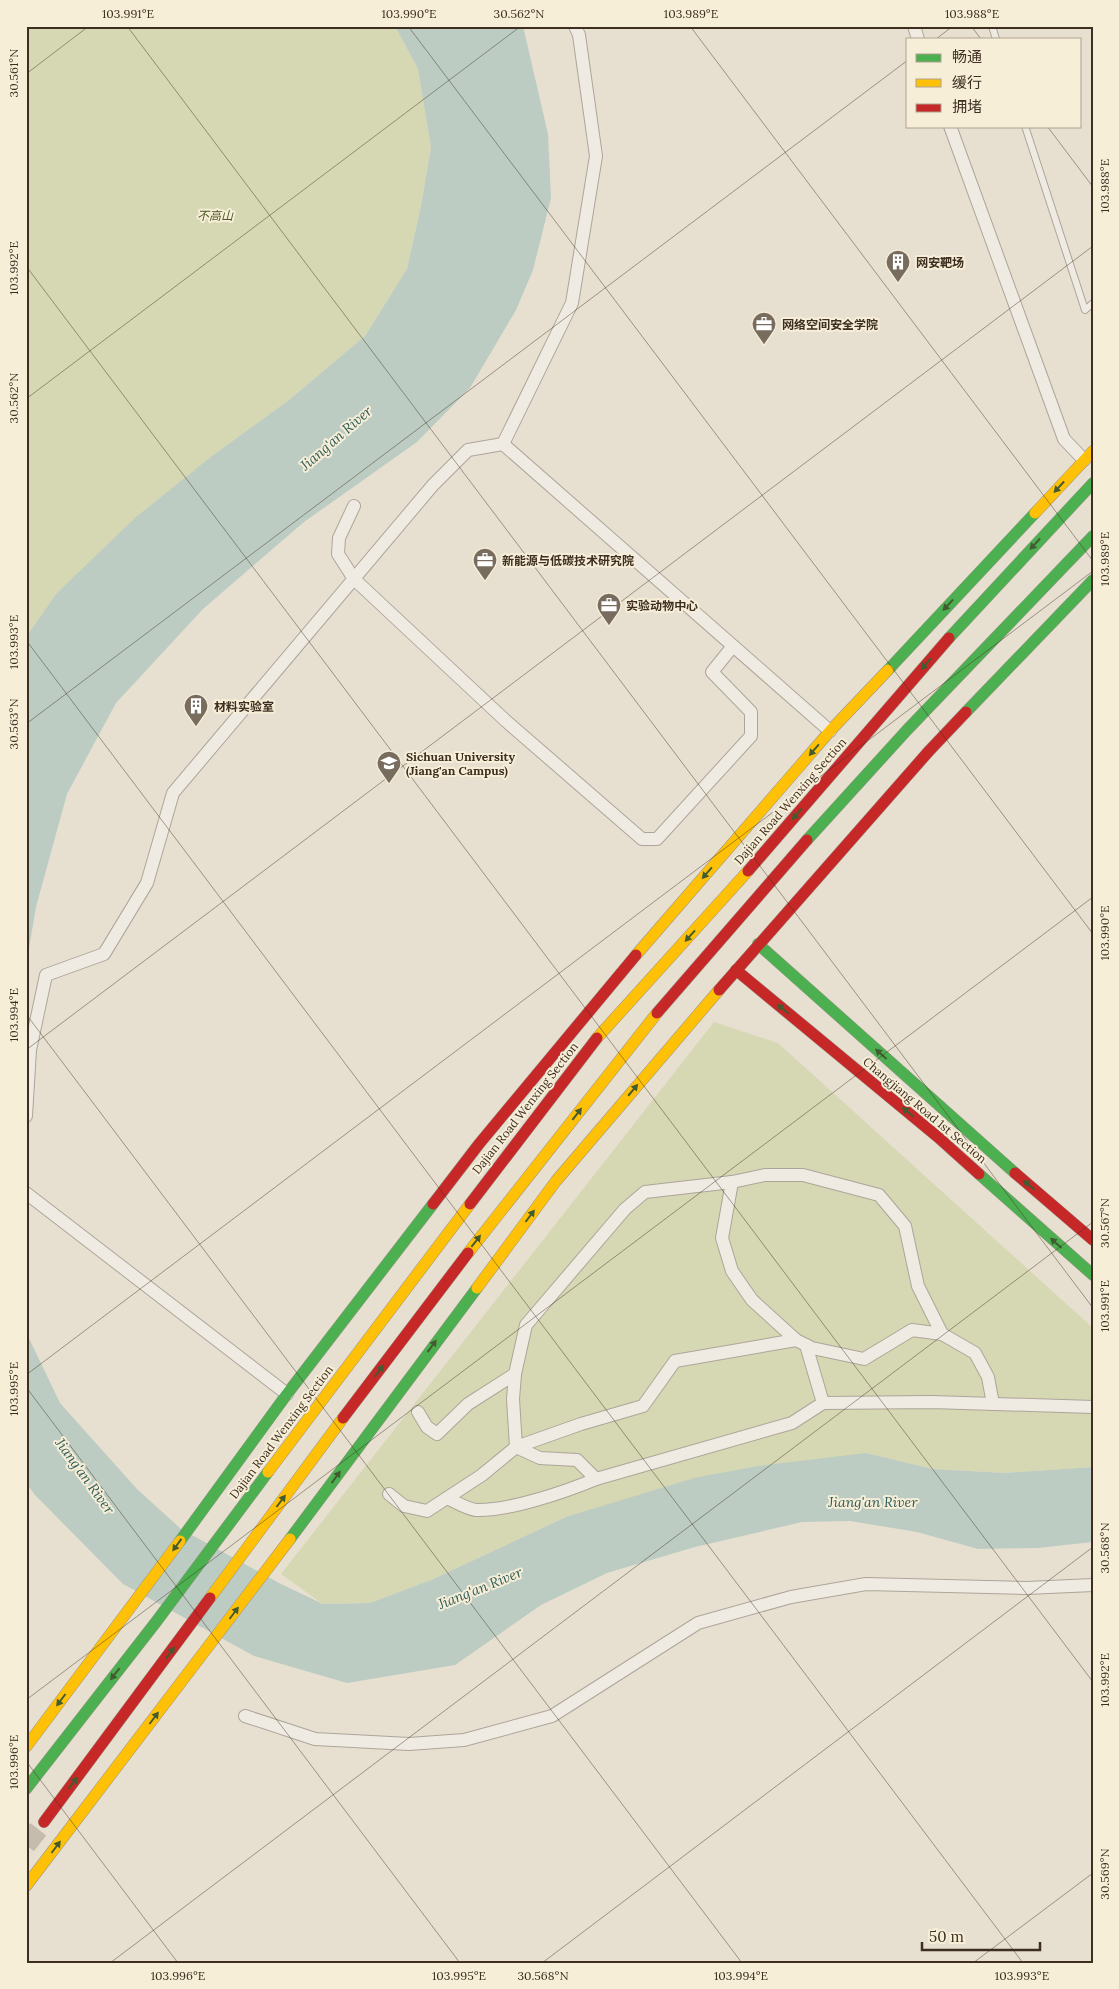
<svg xmlns="http://www.w3.org/2000/svg" width="1119" height="1989" font-family="Lora,'Noto Sans SC',serif">
<style>
.green{fill:#d6d7b3}
.water{fill:#bcccc2}
.lines{fill:none;stroke-linecap:round;stroke-linejoin:round}
.primary-tunnel{stroke:#c5bcae;stroke-width:20;stroke-dasharray:20 10;stroke-linecap:butt}
.lane-casing{stroke:#ada599;stroke-width:8}
.street-casing{stroke:#ada599;stroke-width:14}
.fast-casing{stroke:#9c958a;stroke-width:12}
.slow-casing{stroke:#9c958a;stroke-width:12}
.jam-casing{stroke:#9c958a;stroke-width:12}
.lane{stroke:#efebe3;stroke-width:6}
.street{stroke:#efebe3;stroke-width:12}
.fast{stroke:#4caf50;stroke-width:11}
.slow{stroke:#ffc107;stroke-width:11}
.jam{stroke:#c62828;stroke-width:11}
.oneway{fill:#425b31}
.ticks{fill:none;stroke:#3d2e20;stroke-width:1;stroke-opacity:0.45}
.labels{text-anchor:middle;dominant-baseline:central;stroke-width:4;stroke-linejoin:round;paint-order:stroke}
.park-label{font-size:12px;font-style:italic;fill:#4d5a26;stroke:#f7eed8}
.poi-label{font-size:12px;font-weight:bold;fill:#3d2e20;stroke:#f7eed8;text-anchor:start}
.street-label{font-size:12px;fill:#3d2e20;stroke:#f7eed8}
.water-label{font-size:14px;font-style:italic;fill:#2f5d5a;stroke:#f7eed8}
.neatline{fill:none;stroke:#3d2e20;stroke-width:2}
.ticks-label{font-size:12px;text-anchor:middle;fill:#3d2e20}
</style>
<rect width="100%" height="100%" fill="#e7e0d1"/>
<g class="green">
<polygon points="26,26 395,26 418,69 431,147 421,206 407,269 365,336 289,400 212,456 56,594 26,637"/>
<polygon points="714,1022 778,1043 1093,1328 1093,1467 1005,1473 933,1469 866,1453 566,1517 431,1580 370,1603 323,1604 281,1574"/>
</g>
<g class="water">
<polygon points="395,26 523,26 548,134 551,198 533,270 516,310 470,388 417,442 304,522 203,609 116,703 67,794 36,907 26,966 26,637 56,594 135,518 212,456 289,400 365,336 407,269 421,206 431,147 418,69"/>
<polygon points="26,1332 60,1403 137,1489 181,1529 279,1583 323,1604 370,1603 431,1580 566,1517 694,1478 758,1466 866,1453 933,1469 1005,1473 1093,1467 1093,1542 1038,1548 978,1549 917,1532 850,1521 802,1522 695,1547 607,1573 541,1605 455,1665 347,1683 254,1656 123,1584 35,1495 26,1483"/>
</g>
<g class="lines">
<polyline class="primary-tunnel" points="26,1845 44,1822"/>
<defs>
<g id="lane">
<polyline points="992,26 996,39"/>
<polyline points="1025,126 1085,310 1093,303"/>
</g>
<g id="street">
<polyline points="575,26 579,35 596,156 572,303 503,444 830,731"/>
<polyline points="914,26 918,39"/>
<polyline points="950,126 1064,439 1084,460"/>
<polyline points="354,506 339,538 338,554 354,579 506,721 642,839 657,839 751,736 751,712 712,672 733,646"/>
<polyline points="26,1116 30,1050 46,975 104,954 147,883 173,793 433,485 468,450 503,444"/>
<polyline points="732,1182 722,1238 732,1271 752,1300 796,1340 812,1348 864,1359 912,1330 942,1334"/>
<polyline points="26,1193 287,1394"/>
<polyline points="806,1345 823,1403"/>
<polyline points="418,1412 427,1427 437,1434 468,1404 515,1374"/>
<polyline points="516,1447 540,1458 577,1460 596,1479 792,1423 823,1403 932,1402 1093,1407"/>
<polyline points="516,1447 581,1424 643,1406 675,1361 796,1340"/>
<polyline points="389,1494 404,1506 427,1511 482,1475 516,1447 513,1399 515,1374 526,1325 625,1209 645,1192 732,1182 765,1175 803,1175 879,1195 905,1226 918,1286 942,1334 975,1353 988,1377 993,1404"/>
<path d="M447,1498C456,1502 467,1509 476,1510C509,1511 565,1492 596,1479"/>
<polyline points="245,1716 315,1739 409,1744 464,1740 552,1716 698,1623 791,1597 866,1584 1027,1588 1093,1585"/>
</g>
<g id="fast">
<polyline points="949,638 1093,483"/>
<polyline points="888,670 1035,513"/>
<polyline points="966,712 1093,580"/>
<polyline points="807,840 907,730 1093,536"/>
<polyline points="758,944 1015,1173"/>
<polyline points="979,1174 1093,1275"/>
<polyline points="290,1539 477,1288"/>
<polyline points="180,1541 287,1394 433,1204"/>
<polyline points="26,1789 156,1622 268,1472"/>
</g>
<g id="slow">
<polyline points="1035,513 1093,451"/>
<polyline points="636,955 830,731 888,670"/>
<polyline points="597,1038 748,871"/>
<polyline points="468,1253 657,1013"/>
<polyline points="477,1288 556,1181 719,990"/>
<polyline points="268,1472 470,1204"/>
<polyline points="210,1598 343,1418"/>
<polyline points="26,1747 180,1541"/>
<polyline points="26,1886 290,1539"/>
</g>
<g id="jam">
<polyline points="748,871 949,638"/>
<polyline points="736,970 939,1138 979,1174"/>
<polyline points="719,990 929,751 966,712"/>
<polyline points="657,1013 807,840"/>
<polyline points="1015,1173 1093,1240"/>
<polyline points="433,1204 479,1144 636,955"/>
<polyline points="470,1204 597,1038"/>
<polyline points="343,1418 468,1253"/>
<polyline points="44,1822 210,1598"/>
</g>
</defs>
<use href="#lane" class="lane-casing"/>
<use href="#street" class="street-casing"/>
<use href="#fast" class="fast-casing"/>
<use href="#slow" class="slow-casing"/>
<use href="#jam" class="jam-casing"/>
<use href="#lane" class="lane"/>
<use href="#street" class="street"/>
<use href="#fast" class="fast"/>
<use href="#slow" class="slow"/>
<use href="#jam" class="jam"/>
</g>
<defs><path id="oneway-solid" d="M-6-.8H1V-3.2L6.5 0L1 3.2V.8H-6Z" transform="scale(1.25)"/></defs>
<g class="oneway">
<use href="#oneway-solid" transform="translate(1059 487) rotate(133)"/>
<use href="#oneway-solid" transform="translate(1035 544) rotate(133)"/>
<use href="#oneway-solid" transform="translate(948 605) rotate(133)"/>
<use href="#oneway-solid" transform="translate(926 664) rotate(131)"/>
<use href="#oneway-solid" transform="translate(814 750) rotate(131)"/>
<use href="#oneway-solid" transform="translate(797 814) rotate(131)"/>
<use href="#oneway-solid" transform="translate(707 873) rotate(131)"/>
<use href="#oneway-solid" transform="translate(690 936) rotate(132)"/>
<use href="#oneway-solid" transform="translate(783 1009) rotate(-141)"/>
<use href="#oneway-solid" transform="translate(881 1054) rotate(-138)"/>
<use href="#oneway-solid" transform="translate(633 1090) rotate(-50)"/>
<use href="#oneway-solid" transform="translate(908 1112) rotate(-141)"/>
<use href="#oneway-solid" transform="translate(577 1114) rotate(-52)"/>
<use href="#oneway-solid" transform="translate(1029 1185) rotate(-139)"/>
<use href="#oneway-solid" transform="translate(530 1216) rotate(-53)"/>
<use href="#oneway-solid" transform="translate(476 1241) rotate(-52)"/>
<use href="#oneway-solid" transform="translate(1056 1243) rotate(-138)"/>
<use href="#oneway-solid" transform="translate(432 1346) rotate(-54)"/>
<use href="#oneway-solid" transform="translate(379 1371) rotate(-53)"/>
<use href="#oneway-solid" transform="translate(336 1477) rotate(-54)"/>
<use href="#oneway-solid" transform="translate(281 1501) rotate(-53)"/>
<use href="#oneway-solid" transform="translate(177 1545) rotate(126)"/>
<use href="#oneway-solid" transform="translate(234 1613) rotate(-53)"/>
<use href="#oneway-solid" transform="translate(170 1653) rotate(-53)"/>
<use href="#oneway-solid" transform="translate(115 1674) rotate(128)"/>
<use href="#oneway-solid" transform="translate(61 1700) rotate(127)"/>
<use href="#oneway-solid" transform="translate(154 1718) rotate(-53)"/>
<use href="#oneway-solid" transform="translate(73 1783) rotate(-53)"/>
<use href="#oneway-solid" transform="translate(56 1847) rotate(-53)"/>
</g>
<path class="ticks" d="M127,26L1093,1308M408,26L1093,934M690,26L1093,561M971,26L981,39M936,39L953,26M26,74L89,26M1047,126L1093,187M26,266L1093,1682M26,399L521,26M26,640L1023,1963M26,724L908,60M26,1014L742,1963M26,1050L1093,246M26,1375L1093,571M26,1387L460,1963M26,1700L1093,897M26,1761L178,1963M110,1963L1093,1222M542,1963L1093,1547M973,1963L1093,1873"/>
<defs>
<symbol id="building-pin" viewBox="-11 -11 22 30"><path d="M0 17L-7.5 6A9.5 9.5 0 1 1 7.5 6Z" fill="#786c5e" stroke="#f7eed8"/><path d="M-4-6H4V6H1V3H-1V6H-4ZM-2.5-4.3h1.7v1.8h-1.7ZM.8-4.3h1.7v1.8H.8ZM-2.5-1h1.7V.8h-1.7ZM.8-1h1.7V.8H.8Z" fill="#fff"/></symbol>
<symbol id="office-pin" viewBox="-11 -11 22 30"><path d="M0 17L-7.5 6A9.5 9.5 0 1 1 7.5 6Z" fill="#786c5e" stroke="#f7eed8"/><path d="M-6-3h4V-5.5h4V-3h4V5H-6ZM-1-4.5V-3h2v-1.5ZM-6 0V1H6V0Z" fill="#fff"/></symbol>
<symbol id="university-pin" viewBox="-11 -11 22 30"><path d="M0 17L-7.5 6A9.5 9.5 0 1 1 7.5 6Z" fill="#786c5e" stroke="#f7eed8"/><path d="M0-5L7-2L0 1L-7-2ZM-4 1L0 2.5L4 1V4Q0 6-4 4Z" fill="#fff"/></symbol>
</defs>
<g fill-rule="evenodd">
<use href="#building-pin" x="884" y="248" width="28" height="38"/>
<use href="#office-pin" x="750" y="310" width="28" height="38"/>
<use href="#office-pin" x="471" y="546" width="28" height="38"/>
<use href="#office-pin" x="595" y="591" width="28" height="38"/>
<use href="#building-pin" x="182" y="692" width="28" height="38"/>
<use href="#university-pin" x="375" y="749" width="28" height="38"/>
</g>
<g class="labels">
<g class="park-label">
<text x="215" y="215">不高山</text>
</g>
<g class="poi-label">
<text x="916" y="262">网安靶场</text>
<text x="782" y="324">网络空间安全学院</text>
<text x="502" y="560">新能源与低碳技术研究院</text>
<text x="626" y="605">实验动物中心</text>
<text x="214" y="706">材料实验室</text>
<text x="406" y="756">Sichuan University<tspan x="406" dy="14">(Jiang'an Campus)</tspan></text>
</g>
<g class="street-label">
<text transform="translate(790 801) rotate(-49)">Dajian Road Wenxing Section</text>
<text transform="translate(525 1108) rotate(-52)">Dajian Road Wenxing Section</text>
<text transform="translate(925 1110) rotate(40)">Changjiang Road 1st Section</text>
<text transform="translate(281 1432) rotate(-53)">Dajian Road Wenxing Section</text>
</g>
<g class="water-label">
<text transform="translate(336 438) rotate(-41)">Jiang'an River</text>
<text transform="translate(85 1476) rotate(54)">Jiang'an River</text>
<text x="873" y="1502">Jiang'an River</text>
<text transform="translate(480 1588) rotate(-22)">Jiang'an River</text>
</g>
</g>
<rect width="1119" height="1989" fill="none" stroke="#f7eed8" stroke-width="55"/>
<rect x="906" y="38" width="175" height="90" fill="#f7eed8" stroke="#ada18e"/>
<rect x="916" y="54" width="25" height="8" fill="#4caf50" stroke="#ada18e"/>
<text x="952" y="62" font-size="15" fill="#3d2e20">畅通</text>
<rect x="916" y="79" width="25" height="8" fill="#ffc107" stroke="#ada18e"/>
<text x="952" y="88" font-size="15" fill="#3d2e20">缓行</text>
<rect x="916" y="104" width="25" height="8" fill="#c62828" stroke="#ada18e"/>
<text x="952" y="112" font-size="15" fill="#3d2e20">拥堵</text>
<path d="M922 1942v8h118v-8" fill="none" stroke="#3d2e20" stroke-width="2.5"/>
<text x="929" y="1942" font-size="15" fill="#3d2e20" stroke="#f7eed8" stroke-width="4" paint-order="stroke">50 m</text>
<rect x="28" y="28" width="1064" height="1934" class="neatline"/>
<g class="ticks-label">
<text x="128" y="18">103.991°E</text>
<text x="409" y="18">103.990°E</text>
<text x="519" y="18">30.562°N</text>
<text x="691" y="18">103.989°E</text>
<text x="972" y="18">103.988°E</text>
<text transform="translate(14 73) rotate(-90)" y="4">30.561°N</text>
<text transform="translate(1105 186) rotate(-90)" y="4">103.988°E</text>
<text transform="translate(14 268) rotate(-90)" y="4">103.992°E</text>
<text transform="translate(14 398) rotate(-90)" y="4">30.562°N</text>
<text transform="translate(1105 559) rotate(-90)" y="4">103.989°E</text>
<text transform="translate(14 642) rotate(-90)" y="4">103.993°E</text>
<text transform="translate(14 724) rotate(-90)" y="4">30.563°N</text>
<text transform="translate(1105 933) rotate(-90)" y="4">103.990°E</text>
<text transform="translate(14 1015) rotate(-90)" y="4">103.994°E</text>
<text transform="translate(1105 1223) rotate(-90)" y="4">30.567°N</text>
<text transform="translate(1105 1306) rotate(-90)" y="4">103.991°E</text>
<text transform="translate(14 1389) rotate(-90)" y="4">103.995°E</text>
<text transform="translate(1105 1548) rotate(-90)" y="4">30.568°N</text>
<text transform="translate(1105 1680) rotate(-90)" y="4">103.992°E</text>
<text transform="translate(14 1762) rotate(-90)" y="4">103.996°E</text>
<text transform="translate(1105 1874) rotate(-90)" y="4">30.569°N</text>
<text x="178" y="1980">103.996°E</text>
<text x="459" y="1980">103.995°E</text>
<text x="543" y="1980">30.568°N</text>
<text x="741" y="1980">103.994°E</text>
<text x="1022" y="1980">103.993°E</text>
</g>
</svg>
